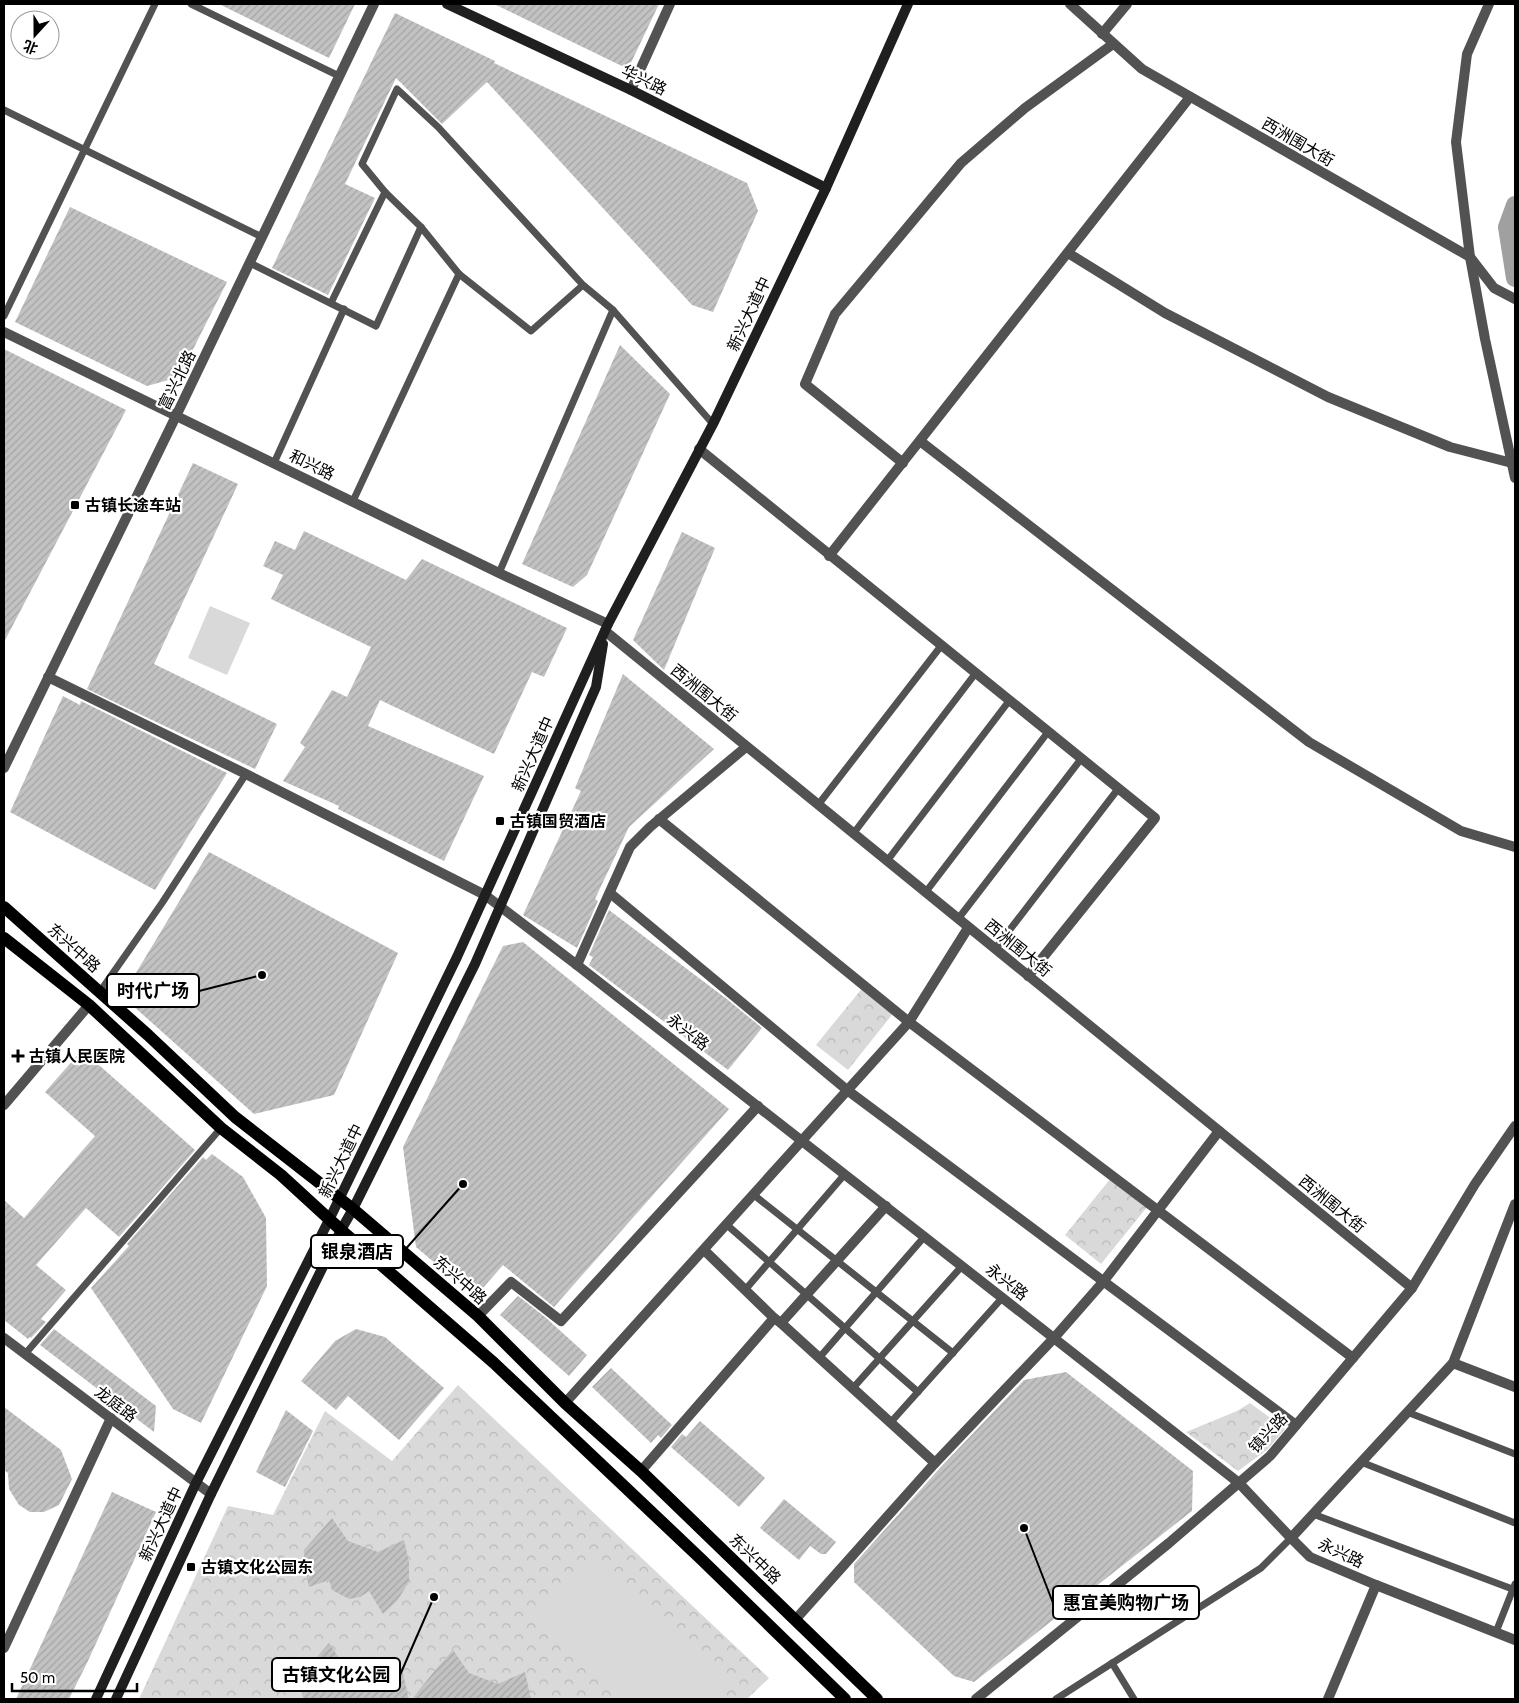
<svg xmlns="http://www.w3.org/2000/svg" width="1519" height="1703" font-family="Cabin,'Noto Sans SC',sans-serif">
<style>
.forest{fill:url(#forest-crowns)}
.pitch{fill:#d9d9d9}
.lines{fill:none;stroke-linecap:round;stroke-linejoin:round}
.canal{stroke:#a0a0a0;stroke-width:18}
.building{fill:url(#building-hatch)}
.service{stroke:#525252;stroke-width:7}
.minor{stroke:#525252;stroke-width:10}
.secondary{stroke:#1f1f1f;stroke-width:10}
.primary{stroke:#000;stroke-width:12}
.poi-dot{fill:#000;stroke:#fff;stroke-width:2}
.labels{text-anchor:middle;dominant-baseline:central;stroke-width:4.5;stroke-linejoin:round;paint-order:stroke}
.street-label{font-size:16px;fill:#000;stroke:#fff}
.poi-label{font-size:16px;font-weight:bold;fill:#000;stroke:#fff;text-anchor:start}
.leader{fill:none;stroke:#000;stroke-width:2}
.callout-dot{fill:#000;stroke:#fff;stroke-width:2}
.callout{fill:#fff;stroke:#000;stroke-width:2}
.callout-label{font-size:18px;text-anchor:middle;font-weight:bold;fill:#000}
</style>
<defs>
<pattern id="forest-crowns" width="20" height="18" patternUnits="userSpaceOnUse" patternTransform="scale(1.25)"><rect width="20" height="18" fill="#d9d9d9"/><path d="M2 6a3 3 0 1 1 6 0M12 15a3 3 0 1 1 6 0" fill="none" stroke="#b8b8b8"/></pattern>
<pattern id="building-hatch" width="6" height="6" patternUnits="userSpaceOnUse" patternTransform="scale(1.25)"><rect width="6" height="6" fill="#c2c2c2"/><path d="M-1 1l2-2M0 6l6-6M5 7l2-2" fill="none" stroke="#a5a5a5"/></pattern>
</defs>
<rect width="100%" height="100%" fill="#fff"/>
<g class="forest">
<polygon points="864,986 895,1011 848,1070 816,1045"/>
<polygon points="1111,1178 1147,1207 1101,1264 1065,1235"/>
<polygon points="458,1385 769,1678 747,1699 139,1699 228,1506 273,1515 325,1411 392,1461"/>
<polygon points="1250,1403 1285,1429 1267,1450 1238,1471 1186,1432 1237,1411"/>
</g>
<g class="pitch">
<polygon points="210,606 250,623 227,675 188,658"/>
<polygon points="594,1552 736,1683 721,1699 629,1699 536,1614"/>
</g>
<g class="lines">
<polyline class="canal" points="1515,205 1507,227 1515,278"/>
</g>
<g class="building">
<polygon points="219,4 355,4 329,58"/>
<polygon points="494,4 659,4 628,69"/>
<polygon points="395,13 495,61 494,63 747,183 758,211 713,312 692,305 487,82 442,124 396,78 345,184 375,198 328,295 272,268"/>
<polygon points="70,207 227,282 179,377 147,386 15,322"/>
<polygon points="620,345 670,394 587,575 573,587 522,564"/>
<polygon points="4,349 126,410 4,642"/>
<polygon points="193,463 238,484 154,664 277,724 255,769 87,689"/>
<polygon points="304,531 406,580 422,559 567,628 544,677 532,672 494,754 380,700 368,726 484,776 444,861 338,809 339,806 283,781 305,747 300,743 332,690 347,697 371,647 271,599 283,575 263,566 275,541 295,550"/>
<polygon points="682,532 715,548 664,670 633,640"/>
<polygon points="623,674 714,749 629,827 595,899 598,901 577,948 523,915 581,791 575,788"/>
<polygon points="63,696 80,705 81,701 227,773 155,890 10,812"/>
<polygon points="209,852 398,953 334,1095 254,1114 122,996"/>
<polygon points="609,910 728,1000 762,1028 728,1070 589,965 593,957 589,955"/>
<polygon points="523,942 729,1109 554,1307 503,1265 475,1297 416,1247 403,1147 503,946"/>
<polygon points="82,1050 195,1150 119,1237 86,1208 36,1265 66,1290 41,1319 46,1322 31,1338 30,1337 28,1339 4,1320 4,1200 24,1218 95,1136 45,1092"/>
<polygon points="212,1154 243,1177 266,1218 267,1286 201,1423 173,1409 91,1288 129,1246 127,1244 203,1157 206,1160"/>
<polygon points="518,1296 545,1317 587,1355 569,1376 500,1315"/>
<polygon points="54,1329 156,1406 154,1432 40,1345"/>
<polygon points="356,1329 385,1337 444,1388 399,1440 348,1396 336,1410 301,1381 335,1341"/>
<polygon points="611,1368 672,1425 661,1438 658,1435 651,1443 592,1387"/>
<polygon points="1066,1372 1193,1471 1192,1511 974,1682 954,1676 854,1582 854,1564 940,1468 1024,1380"/>
<polygon points="4,1407 61,1450 72,1479 59,1505 44,1512 30,1512 19,1505 9,1489 8,1473 4,1470"/>
<polygon points="286,1410 313,1431 285,1487 256,1472"/>
<polygon points="700,1421 765,1478 739,1507 671,1447 682,1434 686,1437"/>
<polygon points="112,1492 156,1512 87,1663 69,1699 16,1699"/>
<polygon points="784,1499 836,1542 826,1554 821,1554 810,1546 799,1560 760,1528"/>
<polygon points="332,1518 348,1541 378,1552 404,1540 409,1562 409,1582 397,1601 383,1614 369,1591 360,1597 349,1599 332,1590 329,1580 309,1587 305,1568 304,1550"/>
<polygon points="329,1643 345,1667 375,1677 401,1666 409,1699 303,1699 301,1676"/>
<polygon points="453,1650 469,1673 498,1684 525,1672 531,1699 412,1699 436,1669"/>
</g>
<g class="lines">
<g class="service">
<polyline points="191,4 339,76"/>
<polyline points="4,110 262,237"/>
<polyline points="250,263 376,326 421,227"/>
<polyline points="583,285 531,331 459,274 421,227 385,192 362,164 397,89 438,127 583,285 613,310 713,424"/>
<polyline points="331,303 385,192"/>
<polyline points="4,316 155,4"/>
<polyline points="274,463 344,309"/>
<polyline points="353,501 459,274"/>
<polyline points="499,573 613,310"/>
<polyline points="818,805 941,646"/>
<polyline points="853,834 975,674"/>
<polyline points="887,861 1009,701"/>
<polyline points="925,893 1048,732"/>
<polyline points="958,919 1081,759"/>
<polyline points="995,949 1118,789"/>
<polyline points="99,993 162,903 246,774"/>
<polyline points="754,1195 953,1353"/>
<polyline points="727,1225 918,1392"/>
<polyline points="745,1290 845,1174"/>
<polyline points="25,1354 221,1128"/>
<polyline points="819,1358 925,1236"/>
<polyline points="853,1388 962,1266"/>
<polyline points="1407,1412 1515,1454"/>
<polyline points="891,1422 1003,1297"/>
<polyline points="1361,1462 1515,1523"/>
<polyline points="1313,1514 1515,1590"/>
<polyline points="1496,1632 1515,1584"/>
<polyline points="1112,1663 1134,1699"/>
<polyline points="1056,1699 1261,1568 1291,1538"/>
</g>
<g class="minor">
<polyline points="1070,4 1142,69 1470,257 1494,288 1515,299"/>
<polyline points="1489,4 1467,54 1456,142 1470,257 1485,339 1515,478"/>
<polyline points="1102,34 1127,4"/>
<polyline points="631,90 670,4"/>
<polyline points="1068,253 1165,313 1328,397 1450,447 1512,463"/>
<polyline points="4,332 499,573 608,624"/>
<polyline points="920,441 1309,742 1461,831 1515,847"/>
<polyline points="699,449 1155,818 1028,976"/>
<polyline points="903,463 805,384 835,314 961,163 1025,108 1113,44"/>
<polyline points="829,556 1190,97"/>
<polyline points="605,631 1412,1288"/>
<polyline points="48,677 246,774 485,895 577,965 1239,1483 1291,1538 1310,1557 1376,1585 1515,1640"/>
<polyline points="4,768 176,416 374,4"/>
<polyline points="659,819 909,1022 1353,1358"/>
<polyline points="610,893 847,1090 1296,1425"/>
<polyline points="577,965 630,847 650,827 746,747"/>
<polyline points="4,1105 89,1005"/>
<polyline points="704,1250 774,1318"/>
<polyline points="478,1316 511,1282 561,1321 758,1106"/>
<polyline points="781,1323 935,1463"/>
<polyline points="4,1338 211,1494"/>
<polyline points="1453,1363 1515,1387"/>
<polyline points="565,1403 909,1022 968,928"/>
<polyline points="641,1471 774,1318 781,1323 886,1206"/>
<polyline points="1291,1538 1453,1363 1515,1204"/>
<polyline points="795,1620 935,1463 1054,1338 1103,1282 1219,1131"/>
<polyline points="4,1648 111,1418"/>
<polyline points="976,1699 1169,1543 1270,1456 1412,1288 1475,1184 1515,1126"/>
<polyline points="1328,1699 1376,1585"/>
</g>
<g class="secondary">
<polyline points="447,4 631,90 826,188"/>
<polyline points="96,1699 196,1483 329,1220 457,957 608,624 713,424 826,188 908,4"/>
<polyline points="116,1699 211,1494 341,1230 353,1209 475,964 596,687 603,644"/>
</g>
<g class="primary">
<polyline points="4,907 148,1035 235,1117 353,1209 478,1316 565,1403 641,1471 877,1699"/>
<polyline points="4,938 89,1005 221,1128 281,1175 341,1230 494,1363 701,1559 845,1699"/>
</g>
</g>
<g class="poi-dot">
<rect x="70" y="500" width="10" height="10" rx="2.5"/>
<rect x="495" y="816" width="10" height="10" rx="2.5"/>
<path d="M15.5 1048.5h5v5h5v5h-5v5h-5v-5h-5v-5h5z"/>
<rect x="186" y="1562" width="10" height="10" rx="2.5"/>
</g>
<g class="labels">
<g class="street-label">
<text transform="translate(644 80) rotate(26)">华兴路</text>
<text transform="translate(1298 142) rotate(30)">西洲围大街</text>
<text transform="translate(749 314) rotate(-65)">新兴大道中</text>
<text transform="translate(177 380) rotate(-64)">富兴北路</text>
<text transform="translate(312 465) rotate(26)">和兴路</text>
<text transform="translate(704 693) rotate(39)">西洲围大街</text>
<text transform="translate(533 754) rotate(-66)">新兴大道中</text>
<text transform="translate(74 948) rotate(42)">东兴中路</text>
<text transform="translate(1018 948) rotate(39)">西洲围大街</text>
<text transform="translate(688 1032) rotate(38)">永兴路</text>
<text transform="translate(341 1161) rotate(-64)">新兴大道中</text>
<text transform="translate(1332 1204) rotate(39)">西洲围大街</text>
<text transform="translate(460 1280) rotate(41)">东兴中路</text>
<text transform="translate(1007 1282) rotate(38)">永兴路</text>
<text transform="translate(116 1404) rotate(37)">龙庭路</text>
<text transform="translate(1268 1433) rotate(-47)">镇兴路</text>
<text transform="translate(161 1524) rotate(-65)">新兴大道中</text>
<text transform="translate(1341 1553) rotate(25)">永兴路</text>
<text transform="translate(755 1559) rotate(44)">东兴中路</text>
</g>
<g class="poi-label">
<text x="85" y="505">古镇长途车站</text>
<text x="510" y="821">古镇国贸酒店</text>
<text x="29" y="1056">古镇人民医院</text>
<text x="201" y="1567">古镇文化公园东</text>
</g>
</g>
<path class="leader" d="M262 975L199 991M463 1184L403 1252M1024 1528L1053 1603M434 1597L400 1675"/>
<g class="callout-dot">
<circle cx="262" cy="975" r="5"/>
<circle cx="463" cy="1184" r="5"/>
<circle cx="1024" cy="1528" r="5"/>
<circle cx="434" cy="1597" r="5"/>
</g>
<g class="callout">
<rect x="107" y="974" width="92" height="33" rx="5"/>
<rect x="311" y="1235" width="92" height="33" rx="5"/>
<rect x="1053" y="1586" width="146" height="33" rx="5"/>
<rect x="272" y="1658" width="128" height="33" rx="5"/>
</g>
<g class="callout-label">
<text x="153" y="997">时代广场</text>
<text x="357" y="1258">银泉酒店</text>
<text x="1126" y="1609">惠宜美购物广场</text>
<text x="336" y="1681">古镇文化公园</text>
</g>
<rect width="1519" height="1703" fill="none" stroke="#000000" stroke-width="10"/>
<g transform="translate(35 35) rotate(201)"><circle r="24" fill="#ffffff" stroke="#999999"/>
<path d="M0-4L9 19L0 12L-9 19Z" fill="#000000"/>
<text y="-8" font-size="14" font-weight="bold" text-anchor="middle" fill="#000000">北</text>
</g>
<path d="M12 1683v8h125v-8" fill="none" stroke="#000000" stroke-width="2.5"/>
<text x="20" y="1683" font-size="15" fill="#000000" stroke="#ffffff" stroke-width="4" paint-order="stroke">50 m</text>
</svg>
